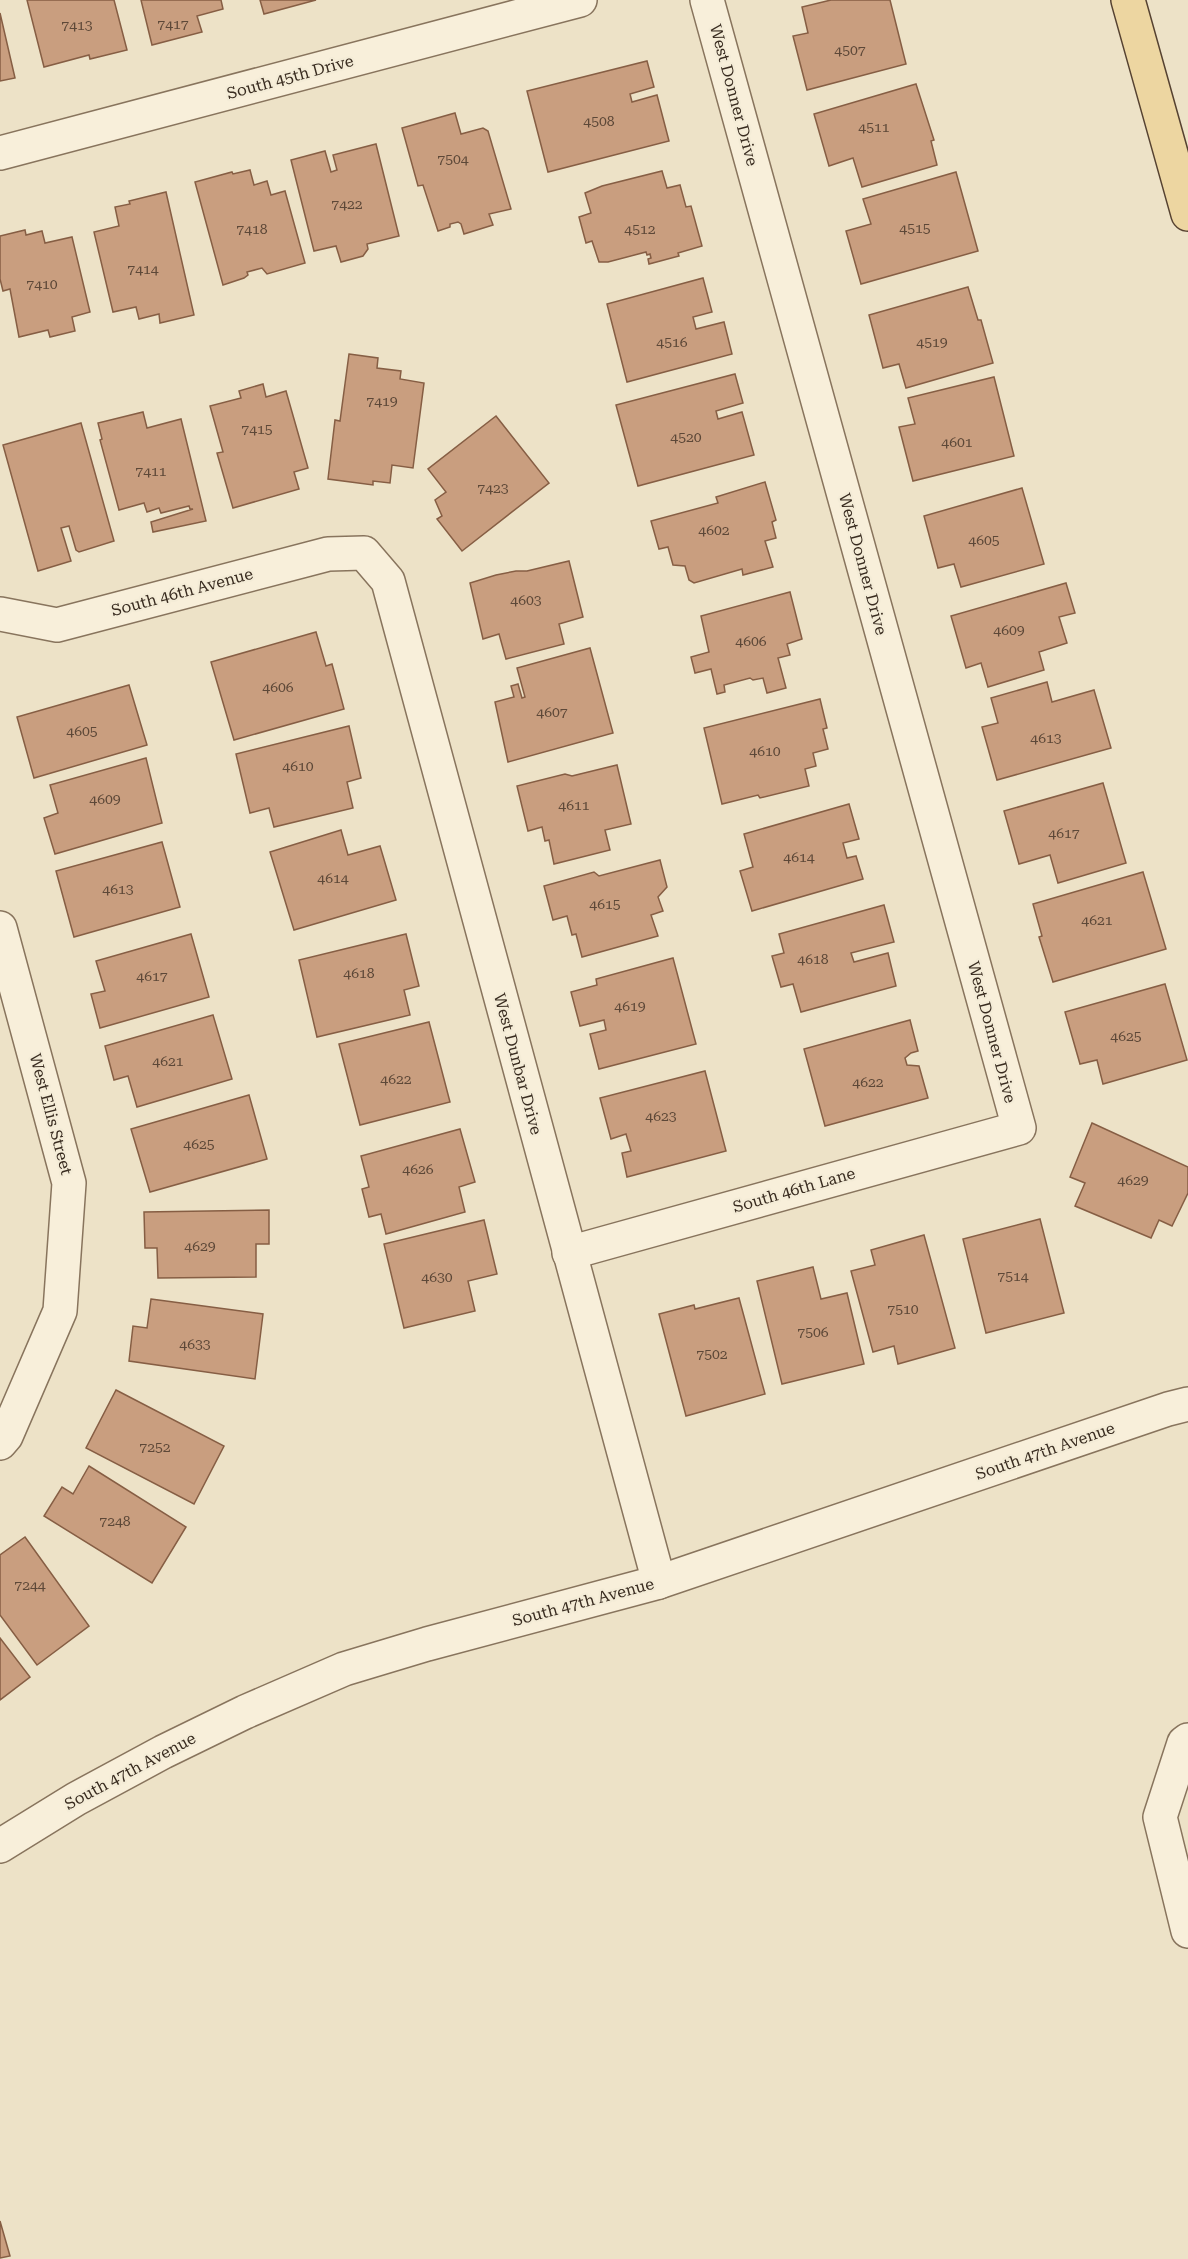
<svg xmlns="http://www.w3.org/2000/svg" width="1188" height="2259" font-family="'Roboto Serif',serif">
<style>
.building{fill:#c99e7f;stroke:#865e44;stroke-width:1.5}
.lines{fill:none;stroke-linecap:round;stroke-linejoin:round}
.minor-casing{stroke:#88745d;stroke-width:36}
.major-casing{stroke:#564231;stroke-width:36}
.minor{stroke:#f8efda;stroke-width:33}
.major{stroke:#edd6a1;stroke-width:33}
.labels{text-anchor:middle;dominant-baseline:central;stroke-width:4.5;stroke-linejoin:round;paint-order:stroke}
.number-label{font-size:14px;fill:#5d4838}
.street-label{font-size:16px;fill:#392c20;stroke:#f4ecd7}
</style>
<rect width="100%" height="100%" fill="#ede2c7"/>
<g class="building">
<polygon points="27,0 114,0 127,50 90,59 89,55 44,67"/>
<polygon points="141,0 221,0 223,9 197,16 202,32 152,45"/>
<polygon points="260,0 316,0 264,14"/>
<polygon points="831,0 890,0 906,64 807,90 793,36 808,33 802,7"/>
<polygon points="0,13 15,78 0,81"/>
<polygon points="647,61 654,87 630,94 632,102 657,95 669,141 548,172 527,91"/>
<polygon points="916,84 934,140 931,141 937,165 862,187 853,158 829,166 814,114"/>
<polygon points="455,113 461,134 483,128 488,131 511,209 489,214 493,225 464,234 461,224 458,222 450,224 450,227 438,231 423,185 418,186 402,128"/>
<polygon points="376,144 399,236 367,244 368,249 363,256 341,262 336,246 314,251 291,160 325,151 331,172 337,170 333,155"/>
<polygon points="250,170 254,185 267,181 271,195 285,191 305,263 267,274 262,268 247,272 248,275 244,278 223,285 195,182 232,172 233,174"/>
<polygon points="662,171 667,188 680,185 686,207 691,206 702,246 678,253 679,256 649,264 648,259 651,258 650,254 647,255 646,252 608,262 599,262 592,241 586,243 579,217 591,213 585,193 602,186"/>
<polygon points="956,172 978,251 861,284 846,231 871,224 863,199"/>
<polygon points="166,192 194,315 160,323 159,314 139,319 136,307 113,312 94,232 119,226 115,207 130,204 129,201"/>
<polygon points="25,230 26,235 42,231 45,243 72,237 90,312 72,317 75,331 50,337 48,330 19,337 10,289 3,291 0,279 0,236"/>
<polygon points="703,278 712,312 693,317 696,329 724,322 732,354 627,382 607,304"/>
<polygon points="968,287 978,320 981,320 993,363 906,388 899,364 883,368 869,315"/>
<polygon points="349,354 378,358 377,368 401,371 400,379 424,383 413,468 392,465 390,483 373,481 373,485 328,479 335,420 340,421"/>
<polygon points="735,374 743,403 716,411 718,419 742,412 754,455 638,486 616,405"/>
<polygon points="994,377 1014,456 913,481 899,427 915,424 908,398"/>
<polygon points="263,384 266,397 286,391 308,468 294,472 299,489 233,508 217,453 223,452 210,406 241,398 239,391"/>
<polygon points="143,412 147,428 181,419 206,521 153,532 151,522 193,509 190,509 189,506 161,513 159,508 147,512 144,503 119,510 100,440 102,439 98,423"/>
<polygon points="496,416 549,483 462,551 437,519 442,516 435,500 446,492 428,469"/>
<polygon points="81,423 114,541 79,552 76,550 69,526 61,528 71,561 38,571 3,445"/>
<polygon points="765,482 776,520 772,522 776,538 765,541 773,567 743,575 742,569 694,583 689,580 685,566 673,565 668,547 659,549 651,521 718,503 716,497"/>
<polygon points="1022,488 1044,564 961,587 954,564 938,568 924,516"/>
<polygon points="569,561 583,617 559,624 564,644 506,659 499,634 483,639 470,583 496,575 516,571 527,571"/>
<polygon points="1066,583 1075,613 1059,617 1067,643 1039,652 1044,670 988,687 981,663 966,668 951,616"/>
<polygon points="790,592 802,639 787,644 790,655 778,658 786,688 767,693 763,678 753,680 750,678 724,685 725,692 717,694 711,669 695,673 691,657 709,652 701,616"/>
<polygon points="316,632 326,666 332,664 344,709 234,740 211,662"/>
<polygon points="590,648 613,733 508,762 495,702 514,697 511,686 518,684 522,698 525,697 517,668"/>
<polygon points="1047,682 1052,702 1094,690 1111,748 997,780 982,727 998,723 991,698"/>
<polygon points="129,685 147,745 34,778 17,717"/>
<polygon points="820,699 827,728 823,729 828,749 813,753 816,766 805,769 809,786 760,798 758,795 722,804 704,728"/>
<polygon points="349,726 361,778 347,782 353,808 274,827 269,808 250,813 236,754"/>
<polygon points="146,758 162,823 55,854 44,818 58,813 50,785"/>
<polygon points="617,765 631,824 605,830 610,850 554,864 549,840 545,841 542,827 528,831 517,786 565,774 572,776"/>
<polygon points="1103,783 1126,863 1058,883 1050,855 1019,864 1004,811"/>
<polygon points="849,804 859,839 843,843 847,858 856,856 863,879 752,911 740,871 753,867 744,834"/>
<polygon points="341,830 348,855 380,846 396,900 294,930 270,852"/>
<polygon points="162,842 180,907 74,937 56,871"/>
<polygon points="660,860 667,887 658,897 663,911 651,915 658,936 582,957 576,934 572,935 567,916 553,920 544,886 594,872 599,876"/>
<polygon points="1143,872 1166,949 1053,982 1039,937 1042,936 1033,904"/>
<polygon points="884,905 894,942 851,953 854,962 888,953 896,986 801,1012 793,984 781,987 772,956 784,953 779,934"/>
<polygon points="191,934 209,997 100,1028 91,994 105,991 96,961"/>
<polygon points="406,934 419,986 404,990 410,1015 317,1037 299,960"/>
<polygon points="673,958 696,1044 599,1069 590,1034 606,1030 604,1020 580,1026 571,992 597,985 596,979"/>
<polygon points="1165,984 1187,1060 1103,1084 1097,1060 1080,1064 1065,1012"/>
<polygon points="213,1015 232,1079 137,1107 128,1076 114,1080 105,1046"/>
<polygon points="910,1020 918,1051 911,1053 905,1058 907,1065 919,1066 928,1098 825,1126 804,1049"/>
<polygon points="429,1022 450,1102 360,1125 339,1044"/>
<polygon points="705,1071 726,1151 627,1177 622,1153 631,1151 626,1134 611,1139 600,1098"/>
<polygon points="249,1095 267,1159 150,1192 131,1129"/>
<polygon points="1092,1123 1188,1167 1188,1193 1172,1226 1159,1220 1151,1238 1075,1206 1085,1183 1070,1177"/>
<polygon points="460,1129 475,1182 459,1187 465,1212 386,1234 381,1214 369,1217 362,1189 369,1187 361,1156"/>
<polygon points="269,1210 269,1244 256,1244 256,1277 158,1278 157,1248 145,1248 144,1212"/>
<polygon points="1040,1219 1064,1313 986,1333 963,1239"/>
<polygon points="484,1220 497,1274 468,1281 475,1311 404,1328 384,1244"/>
<polygon points="924,1235 955,1348 898,1364 894,1346 873,1352 851,1271 875,1265 871,1250"/>
<polygon points="813,1267 821,1299 847,1293 864,1364 782,1384 757,1281"/>
<polygon points="739,1298 765,1394 686,1416 659,1314 694,1305 695,1309"/>
<polygon points="151,1299 263,1314 255,1379 129,1361 133,1326 147,1328"/>
<polygon points="116,1390 224,1446 194,1504 86,1448"/>
<polygon points="89,1466 186,1527 152,1583 44,1516 62,1487 73,1494"/>
<polygon points="25,1537 89,1626 37,1665 0,1615 0,1555"/>
<polygon points="0,1638 30,1677 0,1700"/>
<polygon points="0,2221 10,2256 0,2258"/>
</g>
<g class="lines">
<defs>
<g id="minor">
<polyline points="0,153 580,0"/>
<polyline points="0,614 57,625 328,554 364,553 388,581 659,1582"/>
<polyline points="0,928 69,1183 60,1311 6,1436 0,1443"/>
<polyline points="569,1253 1019,1128 707,0"/>
<polyline points="1188,1740 1184,1743 1160,1817 1188,1931"/>
<polyline points="0,1846 76,1799 163,1752 245,1712 344,1669 427,1644 659,1582 1168,1409 1188,1404"/>
</g>
<polyline id="major" points="1128,0 1188,214"/>
</defs>
<use href="#minor" class="minor-casing"/>
<use href="#major" class="major-casing"/>
<use href="#minor" class="minor"/>
<use href="#major" class="major"/>
</g>
<g class="labels">
<g class="number-label">
<text x="173" y="24">7417</text>
<text x="77" y="25">7413</text>
<text x="850" y="50">4507</text>
<text x="599" y="121">4508</text>
<text x="874" y="127">4511</text>
<text x="453" y="159">7504</text>
<text x="347" y="204">7422</text>
<text x="915" y="228">4515</text>
<text x="252" y="229">7418</text>
<text x="640" y="229">4512</text>
<text x="143" y="269">7414</text>
<text x="42" y="284">7410</text>
<text x="672" y="342">4516</text>
<text x="932" y="342">4519</text>
<text x="382" y="401">7419</text>
<text x="257" y="429">7415</text>
<text x="686" y="437">4520</text>
<text x="957" y="442">4601</text>
<text x="151" y="471">7411</text>
<text x="493" y="488">7423</text>
<text x="714" y="530">4602</text>
<text x="984" y="540">4605</text>
<text x="526" y="600">4603</text>
<text x="1009" y="630">4609</text>
<text x="751" y="641">4606</text>
<text x="278" y="687">4606</text>
<text x="552" y="712">4607</text>
<text x="82" y="731">4605</text>
<text x="1046" y="738">4613</text>
<text x="765" y="751">4610</text>
<text x="298" y="766">4610</text>
<text x="105" y="799">4609</text>
<text x="574" y="805">4611</text>
<text x="1064" y="833">4617</text>
<text x="799" y="857">4614</text>
<text x="333" y="878">4614</text>
<text x="118" y="889">4613</text>
<text x="605" y="904">4615</text>
<text x="1097" y="920">4621</text>
<text x="813" y="959">4618</text>
<text x="359" y="973">4618</text>
<text x="152" y="976">4617</text>
<text x="630" y="1006">4619</text>
<text x="1126" y="1036">4625</text>
<text x="168" y="1061">4621</text>
<text x="396" y="1079">4622</text>
<text x="868" y="1082">4622</text>
<text x="661" y="1116">4623</text>
<text x="199" y="1144">4625</text>
<text x="418" y="1169">4626</text>
<text x="1133" y="1180">4629</text>
<text x="200" y="1246">4629</text>
<text x="1013" y="1276">7514</text>
<text x="437" y="1277">4630</text>
<text x="903" y="1309">7510</text>
<text x="813" y="1332">7506</text>
<text x="195" y="1344">4633</text>
<text x="712" y="1354">7502</text>
<text x="155" y="1447">7252</text>
<text x="115" y="1521">7248</text>
<text x="30" y="1585">7244</text>
</g>
<g class="street-label">
<text transform="translate(290 77) rotate(-15)">South 45th Drive</text>
<text transform="translate(734 95) rotate(75)">West Donner Drive</text>
<text transform="translate(863 564) rotate(75)">West Donner Drive</text>
<text transform="translate(182 592) rotate(-15)">South 46th Avenue</text>
<text transform="translate(992 1032) rotate(75)">West Donner Drive</text>
<text transform="translate(518 1064) rotate(75)">West Dunbar Drive</text>
<text transform="translate(51 1114) rotate(75)">West Ellis Street</text>
<text transform="translate(794 1190) rotate(-16)">South 46th Lane</text>
<text transform="translate(1045 1451) rotate(-19)">South 47th Avenue</text>
<text transform="translate(583 1602) rotate(-15)">South 47th Avenue</text>
<text transform="translate(130 1771) rotate(-28)">South 47th Avenue</text>
</g>
</g>
</svg>
